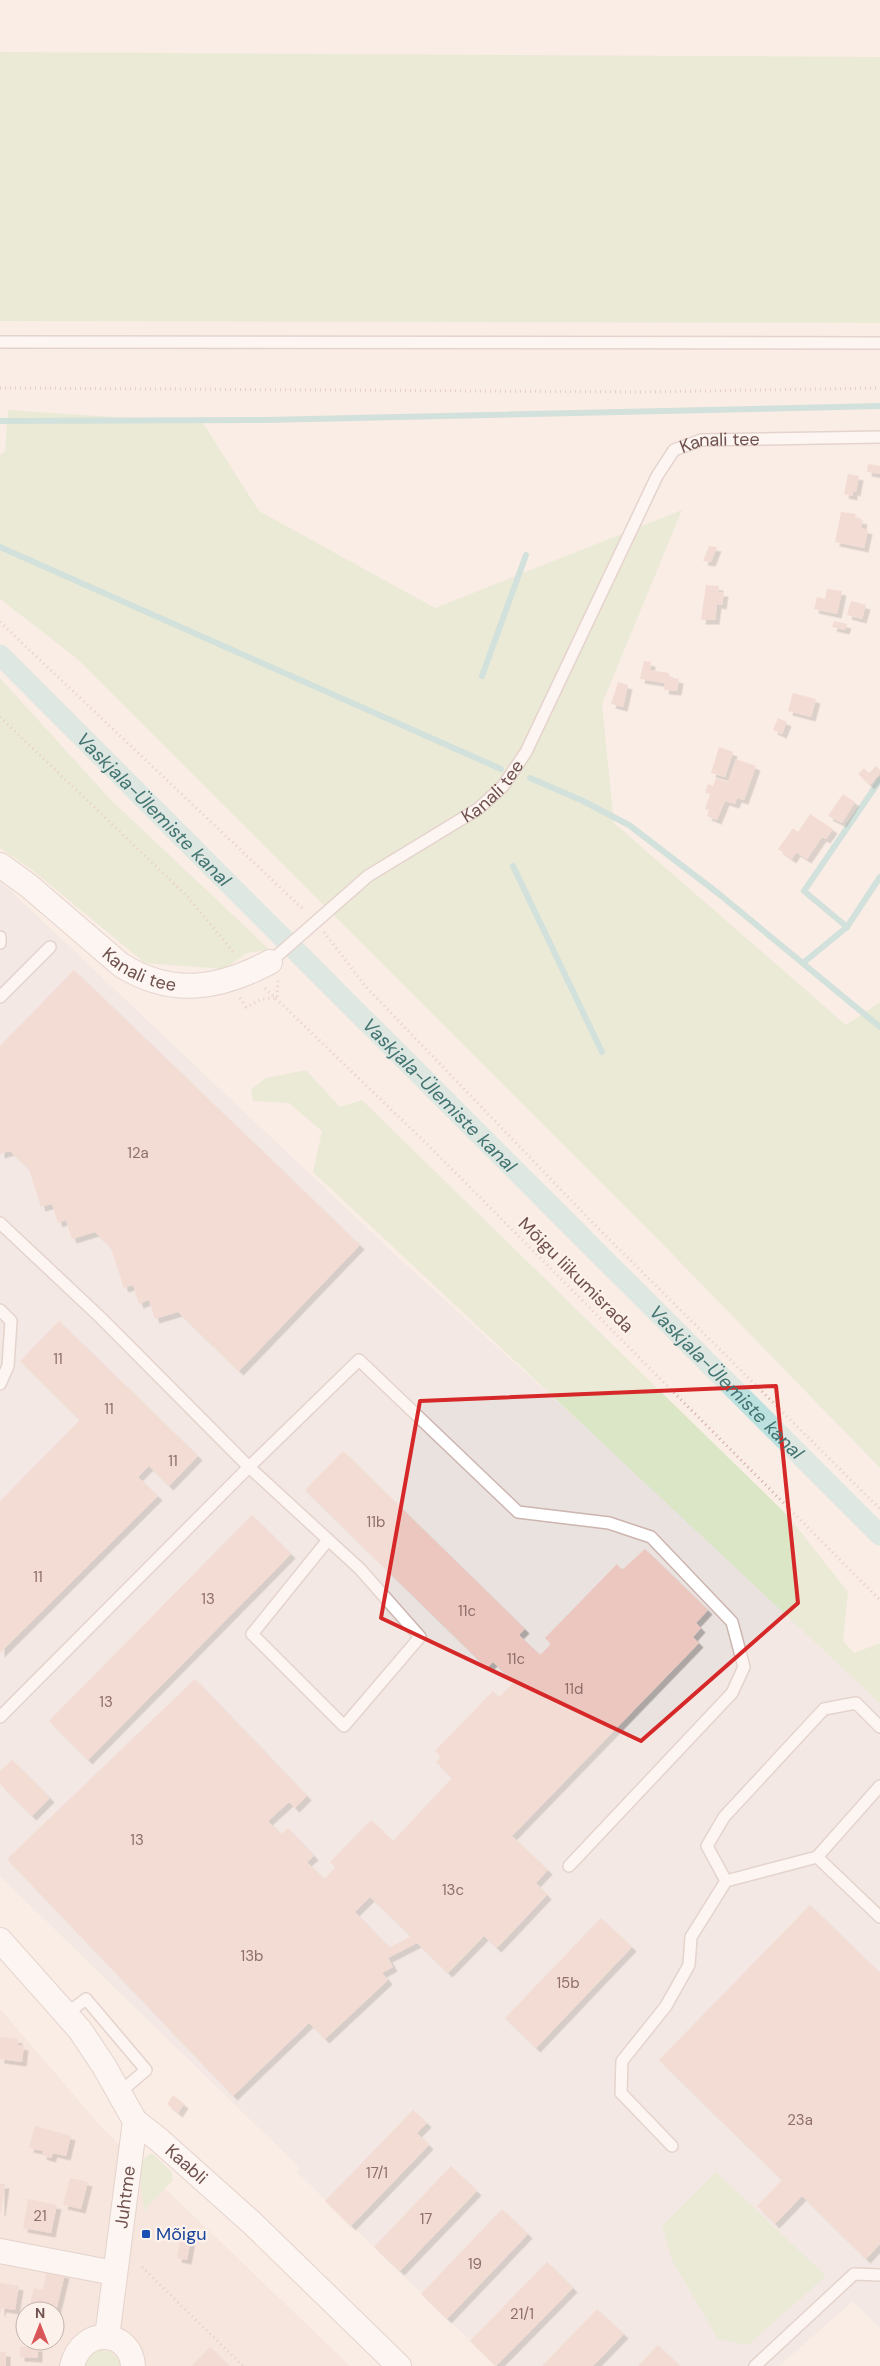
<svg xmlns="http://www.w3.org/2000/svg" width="880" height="2366" font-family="'DM Sans',sans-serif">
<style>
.residential{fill:#f1ddd4;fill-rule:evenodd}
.industrial{fill:#eae2df}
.green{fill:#dae6c5}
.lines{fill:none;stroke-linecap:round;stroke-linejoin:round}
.stream{stroke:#a3d2ce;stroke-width:6}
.canal{stroke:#bce1de;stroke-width:21}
.building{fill:#ecc7bf;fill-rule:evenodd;filter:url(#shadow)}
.service-casing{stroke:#ccb5af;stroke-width:14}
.minor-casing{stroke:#ccb5af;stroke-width:26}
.path{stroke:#d1aaa3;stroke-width:3;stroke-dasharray:1 4;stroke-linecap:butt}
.service{stroke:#fff;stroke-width:11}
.minor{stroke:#fff;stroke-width:24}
.marked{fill:none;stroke:#d62828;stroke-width:4;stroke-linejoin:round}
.transit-dot{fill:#1a4fb4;stroke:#fdf2eb;stroke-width:2}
.labels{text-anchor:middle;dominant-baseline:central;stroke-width:4.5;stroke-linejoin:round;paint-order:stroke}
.number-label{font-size:15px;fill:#8f6e6a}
.street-label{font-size:18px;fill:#70514d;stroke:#fdf2eb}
.transit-label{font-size:18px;fill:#164399;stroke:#fdf2eb;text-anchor:start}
.water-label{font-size:19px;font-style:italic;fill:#427471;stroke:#fdf2eb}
</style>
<defs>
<filter id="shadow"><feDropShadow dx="4.5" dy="4.5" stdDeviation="0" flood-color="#0004"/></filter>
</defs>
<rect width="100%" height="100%" fill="#faede5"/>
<path class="residential" d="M0,2009L103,2129L350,2366H0ZM25,2311H55V2341H25Z"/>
<polygon class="industrial" points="0,881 406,1265 880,1693 880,2328 853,2301 779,2366 496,2366 297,2172 300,2168 0,1876"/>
<g class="green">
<polygon points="0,52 880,57 880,323 0,321"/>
<polygon points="8,410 203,423 259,511 435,608 682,510 602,704 614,823 846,1025 880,1002 880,1468 644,1225 75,657 0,599 0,455 5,451"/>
<polygon points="0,678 111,800 270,950 247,953 224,969 145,963 32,870 0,848"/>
<polygon points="306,1070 340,1107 362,1100 788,1516 848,1592 843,1641 854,1653 880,1643 880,1703 313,1172 322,1131 289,1103 253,1101 251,1089 266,1078"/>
<path d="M152,2153L172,2172L173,2180L149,2205L145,2212C143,2195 132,2160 152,2153Z"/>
<polygon points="716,2172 826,2276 748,2345 718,2339 672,2260 662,2226"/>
<path d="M100,2350C111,2351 118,2355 120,2366H85L90,2355Z"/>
</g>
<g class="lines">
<g class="stream">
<polyline points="0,421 265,420 880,406"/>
<polyline points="0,547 501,769"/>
<polyline points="482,676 526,555"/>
<polyline points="530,778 583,801 629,825 719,894 880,1027"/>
<polyline points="513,866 602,1052"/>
<polyline points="847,927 804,891 880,780"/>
<polyline points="803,963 847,927 880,877"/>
</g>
<path class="canal" id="s1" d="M0,655L880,1535"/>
</g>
<g class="building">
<polygon points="868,464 880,466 880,474 867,472"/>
<polygon points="848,474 859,476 856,492 853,491 853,496 844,494"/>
<polygon points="841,512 856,514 855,518 863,520 861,528 868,530 864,548 835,542"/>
<polygon points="709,546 717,547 711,562 703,561"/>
<polygon points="706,585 719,586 718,592 724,592 722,605 717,604 715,620 701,620"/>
<polygon points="827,589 842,591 837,614 814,609 817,597 825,599"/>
<polygon points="851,601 866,605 862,619 847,615"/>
<polygon points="834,621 847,624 845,630 832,627"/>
<polygon points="644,661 651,662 650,670 669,673 669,677 679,679 677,691 664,690 665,683 640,679"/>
<polygon points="618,682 628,685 623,707 611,704"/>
<polygon points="793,693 816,699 811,717 788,711"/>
<polygon points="778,718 787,722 782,734 773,730"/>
<polygon points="719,747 733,752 725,777 711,773"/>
<polygon points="736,759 756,766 744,800 737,798 735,804 725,801 717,820 707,816 709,810 705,809 710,794 705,793 708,784 713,786 716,778 728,782"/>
<polygon points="876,766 880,770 880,773 870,785 858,774 864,768 869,773"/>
<polygon points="843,794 855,802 842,823 828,816"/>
<polygon points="810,814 833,829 826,839 822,837 807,859 796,852 792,859 778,849 793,828 798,832"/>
<polygon points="74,970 360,1245 239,1371 178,1312 155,1319 149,1300 139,1304 133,1285 124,1288 111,1248 95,1232 72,1239 66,1220 58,1223 52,1204 41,1207 29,1169 10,1151 0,1154 0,1046"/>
<polygon points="59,1321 198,1456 169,1486 149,1466 138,1477 158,1496 0,1653 0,1501 80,1420 20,1361"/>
<path d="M343,1451L525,1629L519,1635L540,1655L551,1644L545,1638L617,1564L622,1570L645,1549L708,1610L696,1623L701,1628L693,1637L699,1643L512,1836L548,1870L536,1883L547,1895L497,1948L484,1936L448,1973L417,1943L388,1958L393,1967L382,1973L388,1980L325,2039L309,2023L233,2096L7,1859L195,1679L307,1796L295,1808L289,1802L268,1821L281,1834L288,1828L314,1856L307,1862L324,1879L336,1867L330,1862L371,1820L393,1841L452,1778L436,1762L441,1757L435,1751L493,1691L499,1697L514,1682L493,1662L487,1668L305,1490ZM370,1897L411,1936L385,1950L389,1947L355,1912Z"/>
<polygon points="252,1515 291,1554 88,1760 49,1721"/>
<polygon points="12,1760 50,1798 32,1816 0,1784 0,1771"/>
<polygon points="810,1905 880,1973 880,2244 866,2259 802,2196 775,2224 757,2206 782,2180 659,2060"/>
<polygon points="601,1918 632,1947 536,2048 505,2018"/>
<polygon points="0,2037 18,2039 18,2045 24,2046 22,2062 0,2059"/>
<polygon points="173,2095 184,2104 178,2113 167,2104"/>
<polygon points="413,2110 427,2123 417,2133 429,2145 351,2226 325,2201"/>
<polygon points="35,2126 71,2136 66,2156 53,2153 51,2158 42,2155 43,2151 29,2148"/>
<polygon points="451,2166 477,2191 400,2271 374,2247"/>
<polygon points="70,2178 88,2182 81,2209 63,2205"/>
<polygon points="0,2184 5,2184 1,2212 0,2212"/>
<polygon points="28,2199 57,2205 51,2233 23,2228"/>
<polygon points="502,2209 528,2234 447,2319 421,2294"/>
<polygon points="182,2231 192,2233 187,2260 177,2258"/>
<polygon points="547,2262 573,2288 496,2366 470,2341"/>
<polygon points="47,2270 65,2274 56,2311 28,2311 34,2288 43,2290"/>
<polygon points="0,2283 19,2286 15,2310 2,2308 0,2313"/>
<polygon points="597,2309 624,2334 593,2366 542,2366"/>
<polygon points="658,2345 680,2366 638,2366"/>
<polygon points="20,2347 38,2347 38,2358 20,2357"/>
<polygon points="210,2347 229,2366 191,2366"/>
<rect x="0" y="2352" width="6" height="14"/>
</g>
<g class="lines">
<defs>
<g id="service">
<polyline points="0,342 880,343"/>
<polyline points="0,937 0,943"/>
<path id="s2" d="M270,962L368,876L478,809L503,786L526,752L657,476L674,450L701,440L880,437"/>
<polyline points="0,997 50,947"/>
<polyline points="0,1223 101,1318 249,1467 359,1360 518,1512 609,1523 651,1537 732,1622 744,1667 732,1693 569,1866"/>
<polyline points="0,1310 11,1321 8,1366 0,1384"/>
<polyline points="0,1717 249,1467 360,1569 420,1637 344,1726 252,1634 328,1540"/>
<polyline points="880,1786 817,1857 880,1917"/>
<polyline points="726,1881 707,1846 724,1817 824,1709 856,1703 880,1727"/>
<polyline points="66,2014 86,1999 146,2070 119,2093"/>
<polyline points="672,2146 621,2093 622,2061 666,2006 689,1965 691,1937 726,1881 817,1857"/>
<polyline points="755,2366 854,2274 880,2275"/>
</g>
<g id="minor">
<path id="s3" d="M0,865L29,886L121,965C172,997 219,989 270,962"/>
<path id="s4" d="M0,1940L80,2030L104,2066L135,2121L158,2139L251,2222L399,2366"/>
<polyline points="0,2251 114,2273"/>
<path id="s5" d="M107,2337L135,2121"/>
<path d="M72,2366C82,2325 131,2330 133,2366"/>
</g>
</defs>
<use href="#service" class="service-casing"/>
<use href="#minor" class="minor-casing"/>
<g class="path">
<polyline points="0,388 640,392 880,388"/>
<polyline points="0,622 305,911"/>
<polyline points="0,717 187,896 235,954"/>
<polyline points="324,932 365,986 593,1223 880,1509"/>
<polyline points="265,988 427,1144 880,1600"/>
<polyline points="240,998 246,1007 262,999 277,998 278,980"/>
<polyline points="142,2267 243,2366"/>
</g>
<use href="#service" class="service"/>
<use href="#minor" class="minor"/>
</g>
<path d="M0 0H880V2366H0ZM776,1386L798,1603L641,1741L381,1618L420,1401Z" fill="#faede5" fill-opacity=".55" fill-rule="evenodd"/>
<path class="marked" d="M776,1386L798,1603L641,1741L381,1618L420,1401Z"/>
<rect class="transit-dot" x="141" y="2229" width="10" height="10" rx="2.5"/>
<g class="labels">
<g class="number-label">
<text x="138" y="1153">12a</text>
<text x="58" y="1359">11</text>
<text x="109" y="1409">11</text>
<text x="173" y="1461">11</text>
<text x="376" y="1522">11b</text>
<text x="38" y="1577">11</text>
<text x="208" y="1599">13</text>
<text x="467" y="1611">11c</text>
<text x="516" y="1659">11c</text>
<text x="574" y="1689">11d</text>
<text x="106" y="1702">13</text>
<text x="137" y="1840">13</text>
<text x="453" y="1890">13c</text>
<text x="252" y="1956">13b</text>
<text x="568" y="1983">15b</text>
<text x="800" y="2120">23a</text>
<text x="377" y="2173">17/1</text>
<text x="40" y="2216">21</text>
<text x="426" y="2219">17</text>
<text x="475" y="2264">19</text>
<text x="522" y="2314">21/1</text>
</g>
<g class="street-label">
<text stroke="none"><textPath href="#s2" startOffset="718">Kanali tee</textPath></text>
<text stroke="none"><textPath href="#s2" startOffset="282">Kanali tee</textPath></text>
<text stroke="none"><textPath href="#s3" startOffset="176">Kanali tee</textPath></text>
<text transform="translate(576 1275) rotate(45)">Mõigu liikumisrada</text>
<text stroke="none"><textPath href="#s4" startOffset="294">Kaabli</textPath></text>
<text stroke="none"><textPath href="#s5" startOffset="141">Juhtme</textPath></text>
</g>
<g class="transit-label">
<text x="156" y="2234">Mõigu</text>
</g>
<g class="water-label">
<text stroke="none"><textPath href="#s1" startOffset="218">Vaskjala-Ülemiste kanal</textPath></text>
<text stroke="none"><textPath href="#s1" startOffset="622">Vaskjala-Ülemiste kanal</textPath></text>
<text stroke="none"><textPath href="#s1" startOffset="1028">Vaskjala-Ülemiste kanal</textPath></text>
</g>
</g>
<g transform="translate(40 2326)"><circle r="24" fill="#fdf2eb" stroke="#c5b2ac"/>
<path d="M0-4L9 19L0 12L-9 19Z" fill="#d85657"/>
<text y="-8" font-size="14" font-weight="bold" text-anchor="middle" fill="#70514d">N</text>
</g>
</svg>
